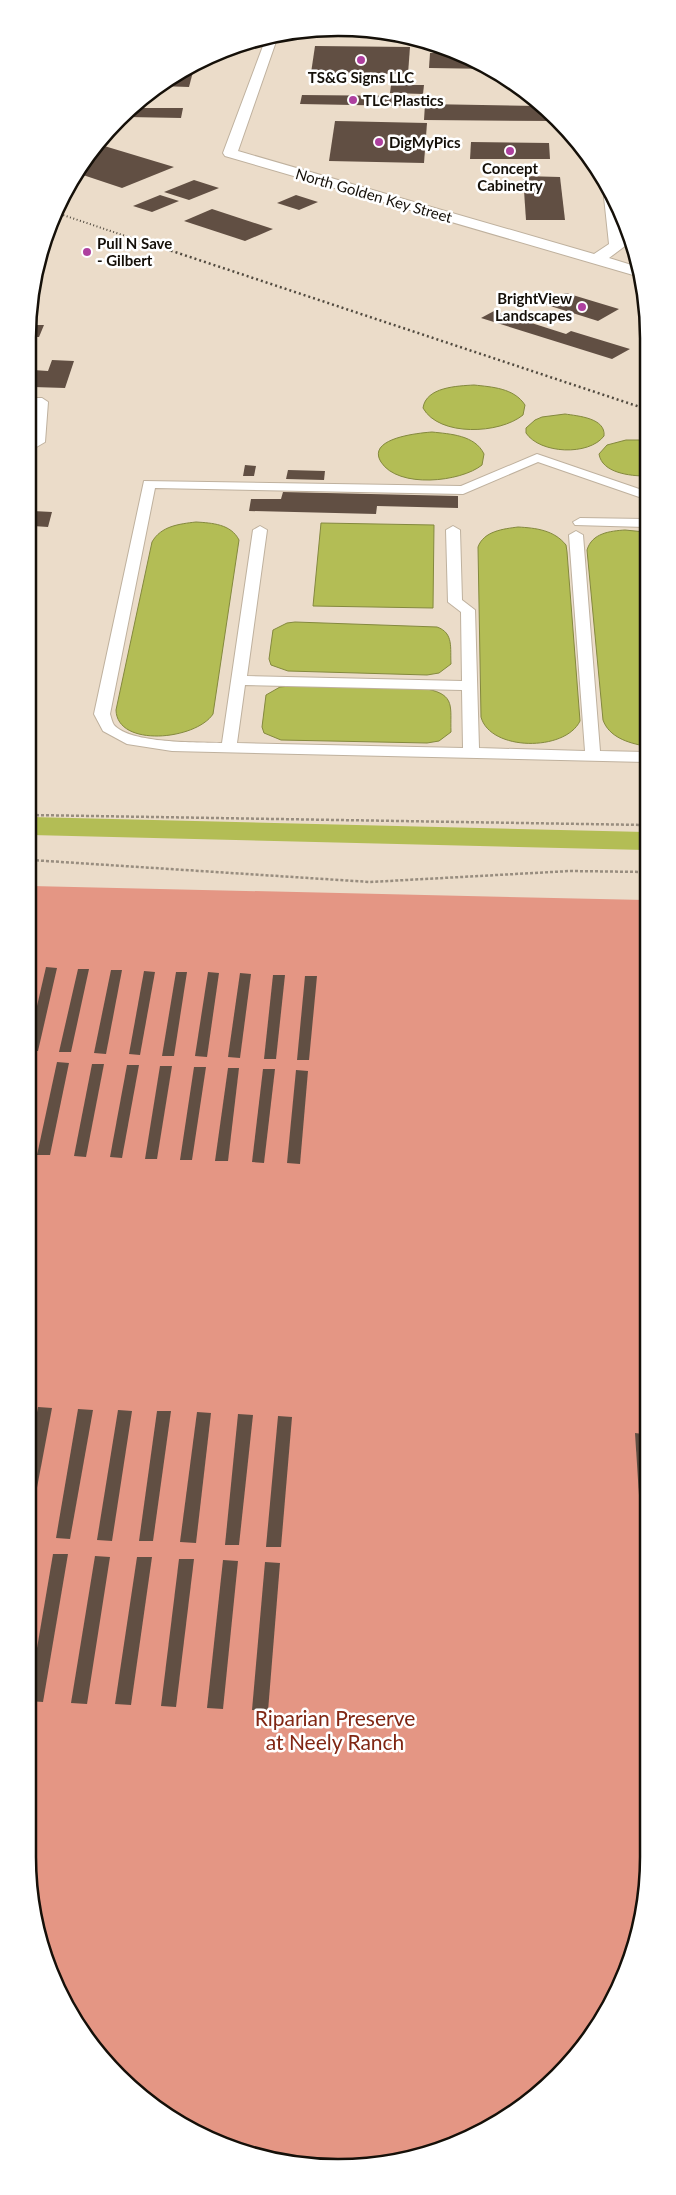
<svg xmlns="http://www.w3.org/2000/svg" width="676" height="2195" font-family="Lato,sans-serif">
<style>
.green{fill:#e49684}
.water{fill:#b3bd55;stroke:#84893e}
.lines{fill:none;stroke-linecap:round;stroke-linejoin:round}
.canal{fill:#b3bd55;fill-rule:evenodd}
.building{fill:#614f43}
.service-casing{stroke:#bfb19e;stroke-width:2}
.minor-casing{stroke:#bfb19e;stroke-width:2}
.path{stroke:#988d7f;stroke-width:2.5;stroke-dasharray:3 2;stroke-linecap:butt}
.service{fill:#fff;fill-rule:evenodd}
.minor{fill:#fff;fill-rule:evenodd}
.rail-far1{stroke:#524b40;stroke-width:2;stroke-dasharray:1 2.5;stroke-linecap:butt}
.rail{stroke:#524b40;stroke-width:2.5;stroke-dasharray:2 3;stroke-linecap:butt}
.poi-dot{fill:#ae409f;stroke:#fff;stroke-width:2}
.labels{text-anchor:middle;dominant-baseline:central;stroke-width:5;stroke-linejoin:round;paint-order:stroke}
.far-poi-label{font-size:15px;font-weight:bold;fill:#151009;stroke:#fff;text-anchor:start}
.far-street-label{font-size:15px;fill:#151009;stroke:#fff}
.near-park-label{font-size:21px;fill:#802613;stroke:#fff}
.rim{fill:none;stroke:#151009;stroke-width:2.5}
</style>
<rect width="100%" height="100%" fill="#ebdcc9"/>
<polygon class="green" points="31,886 645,900 642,1918 596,2029 511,2115 418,2157 298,2165 200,2135 105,2062 51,1976 28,1857"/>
<g class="water">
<path d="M474,385C492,387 514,388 525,405L523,415C500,434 439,437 423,408C426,387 457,386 474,385Z"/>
<path d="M565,414C578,416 606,418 604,436C589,456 540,454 526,433V428L535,420L542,417Z"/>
<path d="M432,432C450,434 475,435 484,454L482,465C461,482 398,489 381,462C366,438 419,433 432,432Z"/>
<path d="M626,440H646V476C630,476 602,473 599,454L607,445Z"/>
<path d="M196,522C212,523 231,524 239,540L213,714C196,740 117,748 116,710L152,542C161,526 179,524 196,522Z"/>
<polygon points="321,523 434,525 433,608 313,606"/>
<path d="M518,527C536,528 554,530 566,545L567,552L580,721C565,752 490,751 481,717L478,547C484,531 503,529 518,527Z"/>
<path d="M625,530L645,532V746C628,743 609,737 603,720L587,550C592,533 610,531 625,530Z"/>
<path d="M295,622L437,627C454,633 450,648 451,664L439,673L427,675L288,671L271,665L269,659L273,630L287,623Z"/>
<path d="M290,686L427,689C456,695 450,707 451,732L439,741L427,743L281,740L264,733L262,727L266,695L280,687Z"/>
</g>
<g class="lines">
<polygon class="canal" points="31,817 645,832 645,850 31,835"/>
</g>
<g class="building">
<polygon points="315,33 399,34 407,37 315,36"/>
<polygon points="315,46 410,47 408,74 311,73"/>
<polygon points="430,53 451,53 493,69 429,68"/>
<polygon points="194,68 189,87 159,86 166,80"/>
<polygon points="391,85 424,85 423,94 390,93"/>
<polygon points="302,95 407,96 406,106 300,104"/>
<polygon points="425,104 538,106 554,121 424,120"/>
<polygon points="138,108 183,108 181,118 128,117"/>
<polygon points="335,121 427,123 424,163 329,161"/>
<polygon points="471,142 549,143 550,159 470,159"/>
<polygon points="101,145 174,167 122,188 77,173 80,165"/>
<polygon points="523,176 560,177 565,220 526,220"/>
<polygon points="194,180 219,188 189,200 164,192"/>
<polygon points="160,195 179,201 152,212 133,206"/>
<polygon points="296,195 318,202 299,210 277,203"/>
<polygon points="212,209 273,229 245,241 184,221"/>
<polygon points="566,293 619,309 598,321 544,304"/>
<polygon points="494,311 566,334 571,331 630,349 612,359 481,318"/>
<polygon points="33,325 44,325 39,337 33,337"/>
<polygon points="52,360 74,361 65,388 33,387 33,370 48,371"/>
<polygon points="245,465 256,466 254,476 243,476"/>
<polygon points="288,470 325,471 324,480 286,479"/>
<polygon points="283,492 458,496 458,508 377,506 376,514 249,511 251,499 281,499"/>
<polygon points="33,511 52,512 48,527 33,526"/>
<polygon points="46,967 57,968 38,1051 31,1051 31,1032"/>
<polygon points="78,969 89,969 71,1052 59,1052"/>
<polygon points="111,970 122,970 106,1054 94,1053"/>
<polygon points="144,971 155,972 140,1055 129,1054"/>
<polygon points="176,972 187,972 174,1056 162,1056"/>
<polygon points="208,972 219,973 207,1057 195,1056"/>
<polygon points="240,973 251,974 240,1058 228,1057"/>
<polygon points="273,975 285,975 276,1059 264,1059"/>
<polygon points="305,976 317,976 309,1060 297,1060"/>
<polygon points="57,1062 69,1063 50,1155 37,1155"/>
<polygon points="92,1064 104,1064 86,1157 74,1156"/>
<polygon points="127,1065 139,1065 122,1158 110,1157"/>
<polygon points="160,1066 172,1066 157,1159 145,1159"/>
<polygon points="194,1067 206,1067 192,1160 180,1160"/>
<polygon points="228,1068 239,1068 228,1161 215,1161"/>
<polygon points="263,1069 275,1069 264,1163 252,1162"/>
<polygon points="296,1070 308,1071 300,1164 287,1163"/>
<polygon points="38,1407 52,1408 30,1525 29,1454"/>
<polygon points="78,1409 93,1410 70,1539 56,1538"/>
<polygon points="118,1410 132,1411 112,1541 97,1540"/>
<polygon points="157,1411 171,1411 153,1541 139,1541"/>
<polygon points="197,1412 211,1413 196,1543 180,1542"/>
<polygon points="238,1414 253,1415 239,1545 225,1545"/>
<polygon points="278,1416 292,1417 281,1547 266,1547"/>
<polygon points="635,1433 643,1434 643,1542 642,1542"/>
<polygon points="53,1554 68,1554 43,1702 28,1701"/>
<polygon points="95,1556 110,1557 87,1704 71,1703"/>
<polygon points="137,1557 152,1557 131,1705 115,1704"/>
<polygon points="179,1559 194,1559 176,1707 161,1706"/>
<polygon points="223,1560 238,1561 223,1709 207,1708"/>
<polygon points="265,1562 280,1563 268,1711 252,1710"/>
</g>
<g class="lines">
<defs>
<g id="service">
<polygon points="33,398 42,398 48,402 45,442 33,449 36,406 33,406"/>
<path d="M537,454L645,491V499L538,462L463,494L155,488L110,714C111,717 112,722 114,725C131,744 197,742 222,743L253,530L260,526L267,530L247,676L462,681L461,612L448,602L446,530L453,526L460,530L462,600L475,610L479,748L585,751L569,535L576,531L583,535L600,751L645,752V762L172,751L127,744L103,731L94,714L144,481L461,486ZM245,685L462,690L463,748L237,743Z"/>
<polygon points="580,518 645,519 645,527 575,525 573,522"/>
</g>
<polygon id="minor" points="279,33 238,151 594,254 609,244 604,197 609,193 620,212 625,246 609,258 638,267 640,277 225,156 223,153 266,38"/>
</defs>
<use href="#service" class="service-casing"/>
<use href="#minor" class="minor-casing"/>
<g class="path">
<polyline points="31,815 645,825"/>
<polyline points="31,860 370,882 570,871 645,872"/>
</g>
<use href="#service" class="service"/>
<use href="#minor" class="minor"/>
<polyline class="rail-far1" points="60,214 170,251"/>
<polyline class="rail" points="166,249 646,409"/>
</g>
<g class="poi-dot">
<circle cx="361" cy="60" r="5"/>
<circle cx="353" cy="100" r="5"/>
<circle cx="379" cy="142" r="5"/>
<circle cx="510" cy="151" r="5"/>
<circle cx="87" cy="252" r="5"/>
<circle cx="582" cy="307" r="5"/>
</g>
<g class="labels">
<g class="far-poi-label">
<text x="361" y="77" text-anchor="middle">TS&amp;G Signs LLC</text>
<text x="363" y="100">TLC Plastics</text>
<text x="389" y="142">DigMyPics</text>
<text x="510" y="168" text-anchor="middle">Concept<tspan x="510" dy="17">Cabinetry</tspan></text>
<text x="97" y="243">Pull N Save<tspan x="97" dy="17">- Gilbert</tspan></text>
<text x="572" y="298" text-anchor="end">BrightView<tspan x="572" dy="17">Landscapes</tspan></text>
</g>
<g class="far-street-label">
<text transform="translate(374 195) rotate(16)">North Golden Key Street</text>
</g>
<g class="near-park-label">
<text x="335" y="1717">Riparian Preserve<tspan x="335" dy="24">at Neely Ranch</tspan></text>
</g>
</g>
<path d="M0 0H676V2195H0ZM338 36H338A302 302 0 0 1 640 338V1857A302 302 0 0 1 338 2159H338A302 302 0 0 1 36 1857V338A302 302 0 0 1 338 36Z" fill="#fff" fill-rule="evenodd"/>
<path class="rim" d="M338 36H338A302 302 0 0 1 640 338V1857A302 302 0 0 1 338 2159H338A302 302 0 0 1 36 1857V338A302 302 0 0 1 338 36Z"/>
</svg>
